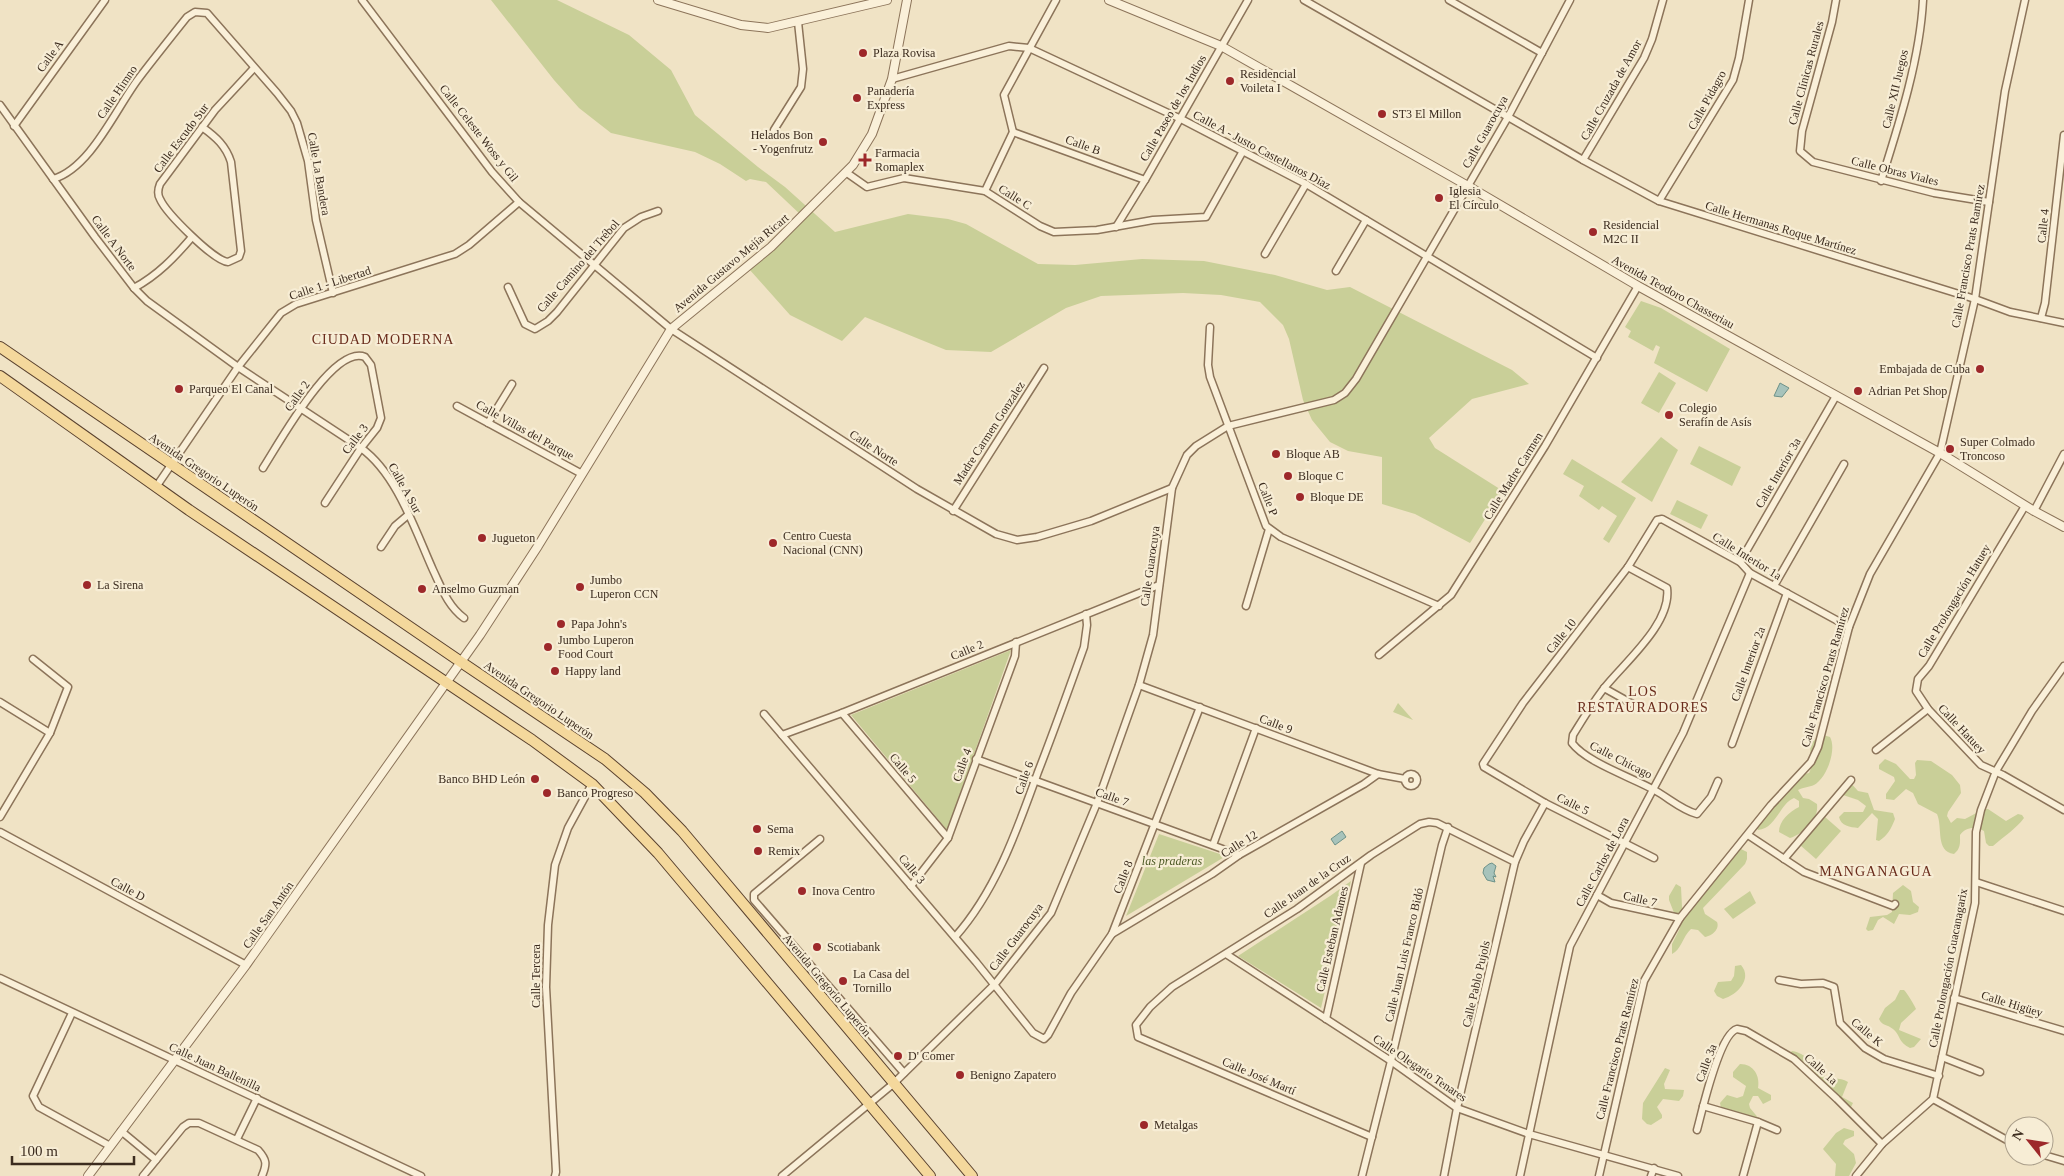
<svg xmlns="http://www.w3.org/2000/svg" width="2064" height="1176" font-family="'Times New Roman',serif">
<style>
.green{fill:#c9cf98}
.water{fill:#a7c3bb;stroke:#6d9289}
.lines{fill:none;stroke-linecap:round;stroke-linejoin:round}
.minor-casing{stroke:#8c745a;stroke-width:9}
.tertiary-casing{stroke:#8c745a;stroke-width:10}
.primary-casing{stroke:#5a422f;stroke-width:12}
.minor{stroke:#faf0d9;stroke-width:6}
.tertiary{stroke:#faf0d9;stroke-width:8}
.primary{stroke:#f4d89c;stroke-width:10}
.poi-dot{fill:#9d282a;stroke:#f7edd5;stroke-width:2}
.labels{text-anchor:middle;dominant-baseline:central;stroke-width:4.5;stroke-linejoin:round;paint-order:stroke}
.poi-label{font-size:12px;fill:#3c2c1f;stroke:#f7edd5;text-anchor:start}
.street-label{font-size:12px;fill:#3c2c1f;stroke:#f7edd5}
.park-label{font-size:12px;font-style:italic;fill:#4c5925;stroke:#f7edd5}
.neighbourhood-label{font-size:14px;letter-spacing:1px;fill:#6a2c1c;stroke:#f7edd5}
</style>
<rect width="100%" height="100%" fill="#f0e3c5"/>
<g class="green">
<polygon points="491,0 557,0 629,35 671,70 695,115 758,167 785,187 835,232 908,214 948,219 966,224 1038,264 1075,265 1142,259 1204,261 1275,275 1327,290 1350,287 1512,370 1529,384 1472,399 1429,438 1435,448 1503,491 1470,543 1415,514 1382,504 1382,457 1348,451 1330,442 1312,420 1303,400 1289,339 1283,325 1260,302 1221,295 1183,293 1101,296 1066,308 991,352 946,350 865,317 842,341 790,315 749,269 803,217 766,182 750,179 746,181 720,164 695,152 611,133 579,108 554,80"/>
<polygon points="1641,301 1661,308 1730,349 1707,392 1654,363 1660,347 1656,345 1653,351 1628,337 1631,331 1625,327"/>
<polygon points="1659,372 1676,383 1659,413 1641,403"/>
<polygon points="1661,437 1678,450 1652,502 1621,482"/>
<polygon points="1699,446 1741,467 1732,486 1690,464"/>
<polygon points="1572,459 1636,498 1609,543 1603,539 1617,516 1602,506 1599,510 1579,496 1584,486 1563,474"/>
<polygon points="1677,500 1708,515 1701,529 1670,514"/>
<polygon points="1011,650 947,830 851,715"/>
<polygon points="1398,703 1413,720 1393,712"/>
<path d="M1823,735L1830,737C1837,749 1827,778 1814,785C1809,787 1804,787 1798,790L1803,798L1809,799L1817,804C1819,820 1804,833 1790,838L1779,832C1779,821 1789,812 1799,807V801L1794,798C1780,803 1776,829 1758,830L1756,827L1796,776L1809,773C1817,759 1800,744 1823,735Z"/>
<path d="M1885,759L1896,764L1910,779H1914L1916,775L1915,763L1917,760L1931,761L1952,775L1960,785L1961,793L1948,812L1947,816L1951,823L1957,818L1965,819L1984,809H1988L2006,821L2018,814L2022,815L2024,818C2016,829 2004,836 1993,846H1989L1986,843L1984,831C1976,826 1965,827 1960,835C1960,843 1961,848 1954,854C1935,851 1943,828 1937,814L1918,804L1913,793L1906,789L1894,800L1886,799V794L1895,781L1894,777L1879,769V765Z"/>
<path d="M1845,780H1848L1858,791L1868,793L1874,810L1893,813L1895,819C1891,829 1888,835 1879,841L1876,840L1878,819L1872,813L1858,828C1850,827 1841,826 1839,817L1844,812H1863L1866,806L1858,800L1843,795L1840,789Z"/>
<polygon points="1825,817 1841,831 1816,859 1800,845"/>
<polygon points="1159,834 1226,856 1126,916"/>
<path d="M1741,849L1747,852V859L1745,864L1703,908L1705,914L1717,922C1720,929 1712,936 1705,937L1698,930L1691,929C1683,936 1681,950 1672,954V944L1680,928L1669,900V896L1676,884L1681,887L1682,907L1683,909L1697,898Z"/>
<polygon points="1351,881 1321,1008 1238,956 1330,896"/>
<polygon points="1903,885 1911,891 1913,902 1919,907 1918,912 1910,915 1899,914 1894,924 1883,917 1878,920 1873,930 1868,931 1866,929 1870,917 1887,915 1892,912 1893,893"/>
<polygon points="1750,891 1756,903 1733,919 1724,909"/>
<path d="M1741,965C1753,979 1737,995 1723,999L1717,996L1714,991L1718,982L1731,981L1734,976L1735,966Z"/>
<path d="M1900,990H1904C1907,993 1915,1006 1916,1009L1901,1023L1899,1030L1921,1039L1914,1047L1910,1048C1898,1042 1901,1036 1893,1029C1887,1024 1882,1026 1879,1019L1885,1008L1895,1000Z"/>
<path d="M1792,1051C1807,1053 1812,1066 1822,1074C1831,1081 1839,1076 1848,1082L1842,1097L1853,1103L1850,1109C1830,1102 1828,1088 1812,1075C1805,1070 1797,1068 1791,1062L1789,1054Z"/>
<path d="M1740,1064C1754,1064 1760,1076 1758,1088L1771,1095V1100L1763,1104L1758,1096H1753L1749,1104L1750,1108L1760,1120L1758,1124H1752L1721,1108L1720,1103L1727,1095L1737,1098L1743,1096L1746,1086L1733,1077V1072Z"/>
<polygon points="1665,1068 1670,1070 1664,1084 1665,1089 1684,1090 1683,1096 1679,1101 1663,1099 1657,1107 1662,1115 1662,1118 1651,1125 1647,1124 1642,1119 1643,1103"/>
<polygon points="1844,1128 1854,1131 1854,1136 1845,1140 1843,1144 1854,1154 1856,1163 1849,1176 1835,1176 1836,1164 1823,1149 1836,1133"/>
</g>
<g class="water">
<polygon points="1780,383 1789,388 1782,397 1774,396"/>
<polygon points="1342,831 1346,837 1335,845 1331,839"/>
<polygon points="1489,864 1492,863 1496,866 1494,873 1496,877 1493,876 1495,882 1487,880 1483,873 1484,868"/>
</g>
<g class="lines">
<defs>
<g id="minor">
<polyline points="362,0 492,172 519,202 671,329 917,489 996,534 1017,540 1037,537 1091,521 1172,488"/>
<polyline points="1304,0 1583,160 1659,201 1975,299 2010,312 2064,323"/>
<polyline points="1449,0 1542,53"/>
<polyline points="1836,0 1832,22 1802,131 1800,151 1813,162 1934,193 1989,202"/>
<polyline points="892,79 1009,46 1029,48 1181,119 1306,184 1597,358"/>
<path d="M0,105L95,237L134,288L147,301L238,367L361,448C397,474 415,530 433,570C442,589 448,606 464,618"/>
<polyline points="14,126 105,0"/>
<path d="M202,127C216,137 226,146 231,162L241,251L239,257L228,262C214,261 166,213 160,199C157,194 158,189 160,184L215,110L254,68"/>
<polyline points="774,130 801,87 803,69 798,22"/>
<polyline points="1013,132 1145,180"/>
<polyline points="1583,160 1644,58 1652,39 1663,0"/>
<polyline points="847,173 867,187 904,178 985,191 1040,226 1054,232 1097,230 1153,220 1206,217 1243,151"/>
<path d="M53,179C91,168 116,108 139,78C155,57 171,37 187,17L195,12L207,13L277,93L291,111L297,123L308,161L316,220L333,293"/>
<path d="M1881,181C1899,124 1920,59 1923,0"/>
<polyline points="985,191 1013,132 1004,95 1056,0"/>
<polyline points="1659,201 1733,80 1739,58 1749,0"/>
<polyline points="1116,227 1145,180 1248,0"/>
<polyline points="1265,254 1306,184"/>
<polyline points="1336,271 1366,220"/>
<polyline points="508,287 525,324 535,329 548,321 557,312 624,228 641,217 658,211"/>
<path d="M134,288C158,275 175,257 192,237"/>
<polyline points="2041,318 2045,303 2064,135"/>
<polyline points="1210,327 1208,365 1210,377 1266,526 1281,537 1439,606"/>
<polyline points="457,406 582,474"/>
<polyline points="488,423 512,384"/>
<path d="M263,468C278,445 333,344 365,357L371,365L381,418L377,428L361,448L325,503"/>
<polyline points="156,487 238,367 281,313 296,304 455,254 469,245 519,202"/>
<polyline points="2025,506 1929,666 1918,679 1916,691 1928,709 1981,765 2003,775 2064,810"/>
<polyline points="953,511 1044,368"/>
<polyline points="2034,511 2064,454"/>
<polyline points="381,547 395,526 408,515"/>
<polyline points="1740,562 1836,396"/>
<path d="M1628,567L1667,588C1672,623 1625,662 1605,687C1593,702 1583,719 1573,735L1572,743C1587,763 1634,778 1656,791C1670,799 1682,810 1697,814L1711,797L1718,781"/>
<polyline points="1774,586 1844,464"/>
<polyline points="1246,606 1269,529"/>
<polyline points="1379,655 1451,595 1545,446 1638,286"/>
<polyline points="1139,685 1378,774 1405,779"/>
<polyline points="1604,688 1638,707"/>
<polyline points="0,702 50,733"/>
<polyline points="842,713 948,838"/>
<polyline points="764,714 976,962 1033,1033 1044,1039 1048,1035 1071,993 1112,934 1200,707"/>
<polyline points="782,735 842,713 1159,585"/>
<polyline points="1732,744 1787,593"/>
<polyline points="1876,750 1928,709"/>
<polyline points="976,759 1239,855"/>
<circle cx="1411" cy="780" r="6"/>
<polyline points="0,817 50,733 68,687 33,659"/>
<polyline points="0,832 246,965"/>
<polyline points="1748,835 1804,872 1893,906 1895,904"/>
<polyline points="820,839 754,894 754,900 904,1073"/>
<polyline points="1213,845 1256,728"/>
<polyline points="1654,858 1545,803 1484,767 1483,764 1523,703 1628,567 1657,520 1662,519 1740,562 1750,573 1849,627"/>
<polyline points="1784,859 1851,780"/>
<polyline points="1976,882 2064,911"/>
<polyline points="911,886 948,838 1015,656 1016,642"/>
<polyline points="1597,895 1611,903 1680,918"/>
<polyline points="1112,934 1212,874 1239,855 1364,784 1378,774"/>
<path d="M955,937C996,891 1017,830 1038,772C1054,731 1069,689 1084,647L1087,625L1086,614"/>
<polyline points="1226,954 1391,1061 1457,1108 1529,1134 1678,1176"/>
<polyline points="0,978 421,1176"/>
<polyline points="1779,980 1801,984 1823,983 1834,987 1840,1023 1865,1048 1884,1059 1939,1076"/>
<polyline points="1954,998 2064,1031"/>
<polyline points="72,1013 33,1096 39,1107 110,1146"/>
<polyline points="1326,1019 1361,863"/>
<polyline points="1942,1057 1980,1072"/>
<polyline points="1933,1099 2014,1144"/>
<polyline points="1703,1106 1758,1122 1777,1130"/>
<path d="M1697,1130C1702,1112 1719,1034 1737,1029L1746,1031L1794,1059L1837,1099L1882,1144"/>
<polyline points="121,1131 156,1160"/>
<polyline points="1372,1137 1138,1037 1136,1025 1150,1007 1172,987 1297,909 1371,855 1420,824 1429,822 1437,823 1515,862"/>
<polyline points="237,1139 257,1098"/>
<polyline points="2044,1155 2064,1161"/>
<path d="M143,1176L183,1127L189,1123H199L258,1150C267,1160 267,1164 262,1176"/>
<polyline points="555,1176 556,1172 546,987 548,925 555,865 568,828 592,784"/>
<polyline points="782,1176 893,1084 995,984 1051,913 1097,803 1139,685 1153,635 1172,488 1187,455 1196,446 1228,426 1334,400 1345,393 1356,379 1508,117 1570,0"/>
<polyline points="1362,1176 1391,1061 1442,845 1448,827"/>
<polyline points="1444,1176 1457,1108 1515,862 1524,841 1545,803"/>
<polyline points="1520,1176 1570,946 1683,733 1750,573"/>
<polyline points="1599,1176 1644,981 1680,918 1771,805 1811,762 1818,747 1849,627 1870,574 1940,453 1975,299 2005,91 2025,0"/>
<polyline points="1651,1176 1654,1168"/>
<polyline points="1743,1176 1758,1122"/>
<polyline points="1856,1176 1882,1144 1933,1099 1975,903 1976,832 1981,810 1996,771 2032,711 2064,666"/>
</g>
<g id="tertiary">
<polyline points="658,0 741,25 768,28 887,0"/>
<polyline points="1109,0 1221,46 1468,186 1638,286 1940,453 2034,511 2064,527"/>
<polyline points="88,1176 246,965 480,635 538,546 671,329 771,247 853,165 872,134 892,79 907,0"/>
</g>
<g id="primary">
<polyline points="0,347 461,662 605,759 645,793 682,831 972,1176"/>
<polyline points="0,376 189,510 532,740 592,784 658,853 930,1176"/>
</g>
</defs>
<use href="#minor" class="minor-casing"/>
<use href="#tertiary" class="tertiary-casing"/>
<use href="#primary" class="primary-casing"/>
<use href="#minor" class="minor"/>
<use href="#tertiary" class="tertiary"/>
<use href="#primary" class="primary"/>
</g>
<g class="poi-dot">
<circle cx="863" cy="53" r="5"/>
<circle cx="1230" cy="81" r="5"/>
<circle cx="857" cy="98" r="5"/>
<circle cx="1382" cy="114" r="5"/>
<circle cx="823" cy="142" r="5"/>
<path d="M862.5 152.5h5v5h5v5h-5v5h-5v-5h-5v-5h5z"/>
<circle cx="1439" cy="198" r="5"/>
<circle cx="1593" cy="232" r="5"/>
<circle cx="1980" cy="369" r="5"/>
<circle cx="179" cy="389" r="5"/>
<circle cx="1858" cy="391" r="5"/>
<circle cx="1669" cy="415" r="5"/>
<circle cx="1950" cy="449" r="5"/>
<circle cx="1276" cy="454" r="5"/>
<circle cx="1288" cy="476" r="5"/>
<circle cx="1300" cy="497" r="5"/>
<circle cx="482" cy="538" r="5"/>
<circle cx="773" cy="543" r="5"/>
<circle cx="87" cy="585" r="5"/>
<circle cx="580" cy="587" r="5"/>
<circle cx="422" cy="589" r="5"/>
<circle cx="561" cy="624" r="5"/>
<circle cx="548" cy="647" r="5"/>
<circle cx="555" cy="671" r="5"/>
<circle cx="535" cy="779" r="5"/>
<circle cx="547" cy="793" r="5"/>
<circle cx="757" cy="829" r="5"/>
<circle cx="758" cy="851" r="5"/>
<circle cx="802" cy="891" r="5"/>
<circle cx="817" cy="947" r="5"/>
<circle cx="843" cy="981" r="5"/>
<circle cx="898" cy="1056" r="5"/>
<circle cx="960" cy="1075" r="5"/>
<circle cx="1144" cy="1125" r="5"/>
</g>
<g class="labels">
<g class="poi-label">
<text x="873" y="53">Plaza Rovisa</text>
<text x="1240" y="74">Residencial<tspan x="1240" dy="14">Voileta I</tspan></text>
<text x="867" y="91">Panadería<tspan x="867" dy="14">Express</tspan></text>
<text x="1392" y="114">ST3 El Millon</text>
<text x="813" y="135" text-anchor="end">Helados Bon<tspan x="813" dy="14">- Yogenfrutz</tspan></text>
<text x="875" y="153">Farmacia<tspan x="875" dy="14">Romaplex</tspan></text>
<text x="1449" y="191">Iglesia<tspan x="1449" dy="14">El Círculo</tspan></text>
<text x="1603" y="225">Residencial<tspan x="1603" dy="14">M2C II</tspan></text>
<text x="1970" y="369" text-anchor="end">Embajada de Cuba</text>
<text x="189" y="389">Parqueo El Canal</text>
<text x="1868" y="391">Adrian Pet Shop</text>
<text x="1679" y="408">Colegio<tspan x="1679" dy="14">Serafín de Asís</tspan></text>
<text x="1960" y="442">Super Colmado<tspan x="1960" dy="14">Troncoso</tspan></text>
<text x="1286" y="454">Bloque AB</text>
<text x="1298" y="476">Bloque C</text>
<text x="1310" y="497">Bloque DE</text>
<text x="783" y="536">Centro Cuesta<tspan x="783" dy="14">Nacional (CNN)</tspan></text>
<text x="492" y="538">Jugueton</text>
<text x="590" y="580">Jumbo<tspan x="590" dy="14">Luperon CCN</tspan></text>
<text x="97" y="585">La Sirena</text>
<text x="432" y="589">Anselmo Guzman</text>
<text x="571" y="624">Papa John's</text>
<text x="558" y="640">Jumbo Luperon<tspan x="558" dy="14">Food Court</tspan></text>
<text x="565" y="671">Happy land</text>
<text x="525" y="779" text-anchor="end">Banco BHD León</text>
<text x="557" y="793">Banco Progreso</text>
<text x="767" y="829">Sema</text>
<text x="768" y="851">Remix</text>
<text x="812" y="891">Inova Centro</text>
<text x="827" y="947">Scotiabank</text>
<text x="853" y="974">La Casa del<tspan x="853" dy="14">Tornillo</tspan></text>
<text x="908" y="1056">D' Comer</text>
<text x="970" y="1075">Benigno Zapatero</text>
<text x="1154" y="1125">Metalgas</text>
</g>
<g class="street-label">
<text transform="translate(50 56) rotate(-54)">Calle A</text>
<text transform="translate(1806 73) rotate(-75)">Calle Clínicas Rurales</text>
<text transform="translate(1895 89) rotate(-77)">Calle XII Juegos</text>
<text transform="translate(1611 90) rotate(-61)">Calle Cruzada de Amor</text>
<text transform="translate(117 92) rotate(-56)">Calle Himno</text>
<text transform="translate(1707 100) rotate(-61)">Calle Pidagro</text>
<text transform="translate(1173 108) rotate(-60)">Calle Paseo de los Indios</text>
<text transform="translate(1485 132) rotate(-61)">Calle Guarocuya</text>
<text transform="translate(479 133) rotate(52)">Calle Celeste Woss y Gil</text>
<text transform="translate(181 138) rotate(-53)">Calle Escudo Sur</text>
<text transform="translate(1083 145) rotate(20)">Calle B</text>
<text transform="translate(1262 150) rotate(28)">Calle A - Justo Castellanos Díaz</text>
<text transform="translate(1895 171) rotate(14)">Calle Obras Viales</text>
<text transform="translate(319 174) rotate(80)">Calle La Bandera</text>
<text transform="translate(1015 197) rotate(32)">Calle C</text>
<text transform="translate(2043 226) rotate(-84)">Calle 4</text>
<text transform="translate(1781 228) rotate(17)">Calle Hermanas Roque Martínez</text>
<text transform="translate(114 243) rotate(53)">Calle A Norte</text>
<text transform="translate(1968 256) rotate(-80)">Calle Francisco Prats Ramírez</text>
<text transform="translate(731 263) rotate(-40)">Avenida Gustavo Mejía Ricart</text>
<text transform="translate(578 266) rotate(-49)">Calle Camino del Trébol</text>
<text transform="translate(330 283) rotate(-18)">Calle 1 - Libertad</text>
<text transform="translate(1673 292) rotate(29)">Avenida Teodoro Chasseriau</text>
<text transform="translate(297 396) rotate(-55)">Calle 2</text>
<text transform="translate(525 430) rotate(29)">Calle Villas del Parque</text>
<text transform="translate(989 433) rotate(-57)">Madre Carmen Gonzalez</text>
<text transform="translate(355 439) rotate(-53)">Calle 3</text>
<text transform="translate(874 448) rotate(33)">Calle Norte</text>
<text transform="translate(204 472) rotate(34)">Avenida Gregorio Luperón</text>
<text transform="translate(1778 473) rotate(-60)">Calle Interior 3a</text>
<text transform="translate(1513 476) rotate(-58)">Calle Madre Carmen</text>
<text transform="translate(405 488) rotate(61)">Calle A Sur</text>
<text transform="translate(1268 499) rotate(68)">Calle P</text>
<text transform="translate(1747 556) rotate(32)">Calle Interior 1a</text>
<text transform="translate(1150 566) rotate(-82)">Calle Guarocuya</text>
<text transform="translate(1954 601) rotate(-59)">Calle Prolongación Hatuey</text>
<text transform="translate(1561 636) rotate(-51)">Calle 10</text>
<text transform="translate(967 650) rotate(-22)">Calle 2</text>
<text transform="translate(1748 664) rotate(-70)">Calle Interior 2a</text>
<text transform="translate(1825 677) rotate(-74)">Calle Francisco Prats Ramírez</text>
<text transform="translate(539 700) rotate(34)">Avenida Gregorio Luperón</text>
<text transform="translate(1276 724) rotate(21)">Calle 9</text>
<text transform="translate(1962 729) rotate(47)">Calle Hatuey</text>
<text transform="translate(1621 760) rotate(27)">Calle Chicago</text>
<text transform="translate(962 765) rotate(-70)">Calle 4</text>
<text transform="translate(903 768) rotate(50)">Calle 5</text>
<text transform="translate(1024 778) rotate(-70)">Calle 6</text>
<text transform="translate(1112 797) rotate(20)">Calle 7</text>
<text transform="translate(1573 804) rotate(26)">Calle 5</text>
<text transform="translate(1239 844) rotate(-32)">Calle 12</text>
<text transform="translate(1602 862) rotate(-62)">Calle Carlos de Lora</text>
<text transform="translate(912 869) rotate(50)">Calle 3</text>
<text transform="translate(1123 877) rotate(-69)">Calle 8</text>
<text transform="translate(1307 886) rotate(-35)">Calle Juan de la Cruz</text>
<text transform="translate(128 889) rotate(28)">Calle D</text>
<text transform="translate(1640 899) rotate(13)">Calle 7</text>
<text transform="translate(268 915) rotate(-55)">Calle San Antón</text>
<text transform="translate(1016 937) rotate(-53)">Calle Guarocuya</text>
<text transform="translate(1332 939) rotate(-77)">Calle Esteban Adames</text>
<text transform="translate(1404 955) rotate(-77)">Calle Juan Luis Franco Bidó</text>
<text transform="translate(1948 968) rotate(-79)">Calle Prolongación Guacanagarix</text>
<text transform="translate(536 976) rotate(-90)">Calle Tercera</text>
<text transform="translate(1476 984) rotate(-77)">Calle Pablo Pujols</text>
<text transform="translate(827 985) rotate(50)">Avenida Gregorio Luperón</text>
<text transform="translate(2012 1004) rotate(17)">Calle Higüey</text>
<text transform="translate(1867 1032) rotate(40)">Calle K</text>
<text transform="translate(1617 1049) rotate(-76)">Calle Francisco Prats Ramírez</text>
<text transform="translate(1706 1063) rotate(-69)">Calle 3a</text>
<text transform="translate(215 1067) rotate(25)">Calle Juan Ballenilla</text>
<text transform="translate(1420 1068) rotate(34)">Calle Olegario Tenares</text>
<text transform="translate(1821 1069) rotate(42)">Calle 1a</text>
<text transform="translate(1259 1076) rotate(23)">Calle José Martí</text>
</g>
<g class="park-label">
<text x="1172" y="861">las praderas</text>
</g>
<g class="neighbourhood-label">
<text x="383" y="339">CIUDAD MODERNA</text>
<text x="1643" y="691">LOS<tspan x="1643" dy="16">RESTAURADORES</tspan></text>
<text x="1876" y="871">MANGANAGUA</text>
</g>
</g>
<g transform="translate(2029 1141) rotate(300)"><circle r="24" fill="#f7edd5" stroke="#aca08c"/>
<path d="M0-4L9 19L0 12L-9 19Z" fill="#9d282a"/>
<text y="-8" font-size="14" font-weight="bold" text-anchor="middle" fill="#3c2c1f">N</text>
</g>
<path d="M12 1156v8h122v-8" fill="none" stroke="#3c2c1f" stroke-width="2.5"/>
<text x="20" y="1156" font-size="15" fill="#3c2c1f" stroke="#f7edd5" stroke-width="4" paint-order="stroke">100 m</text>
</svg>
